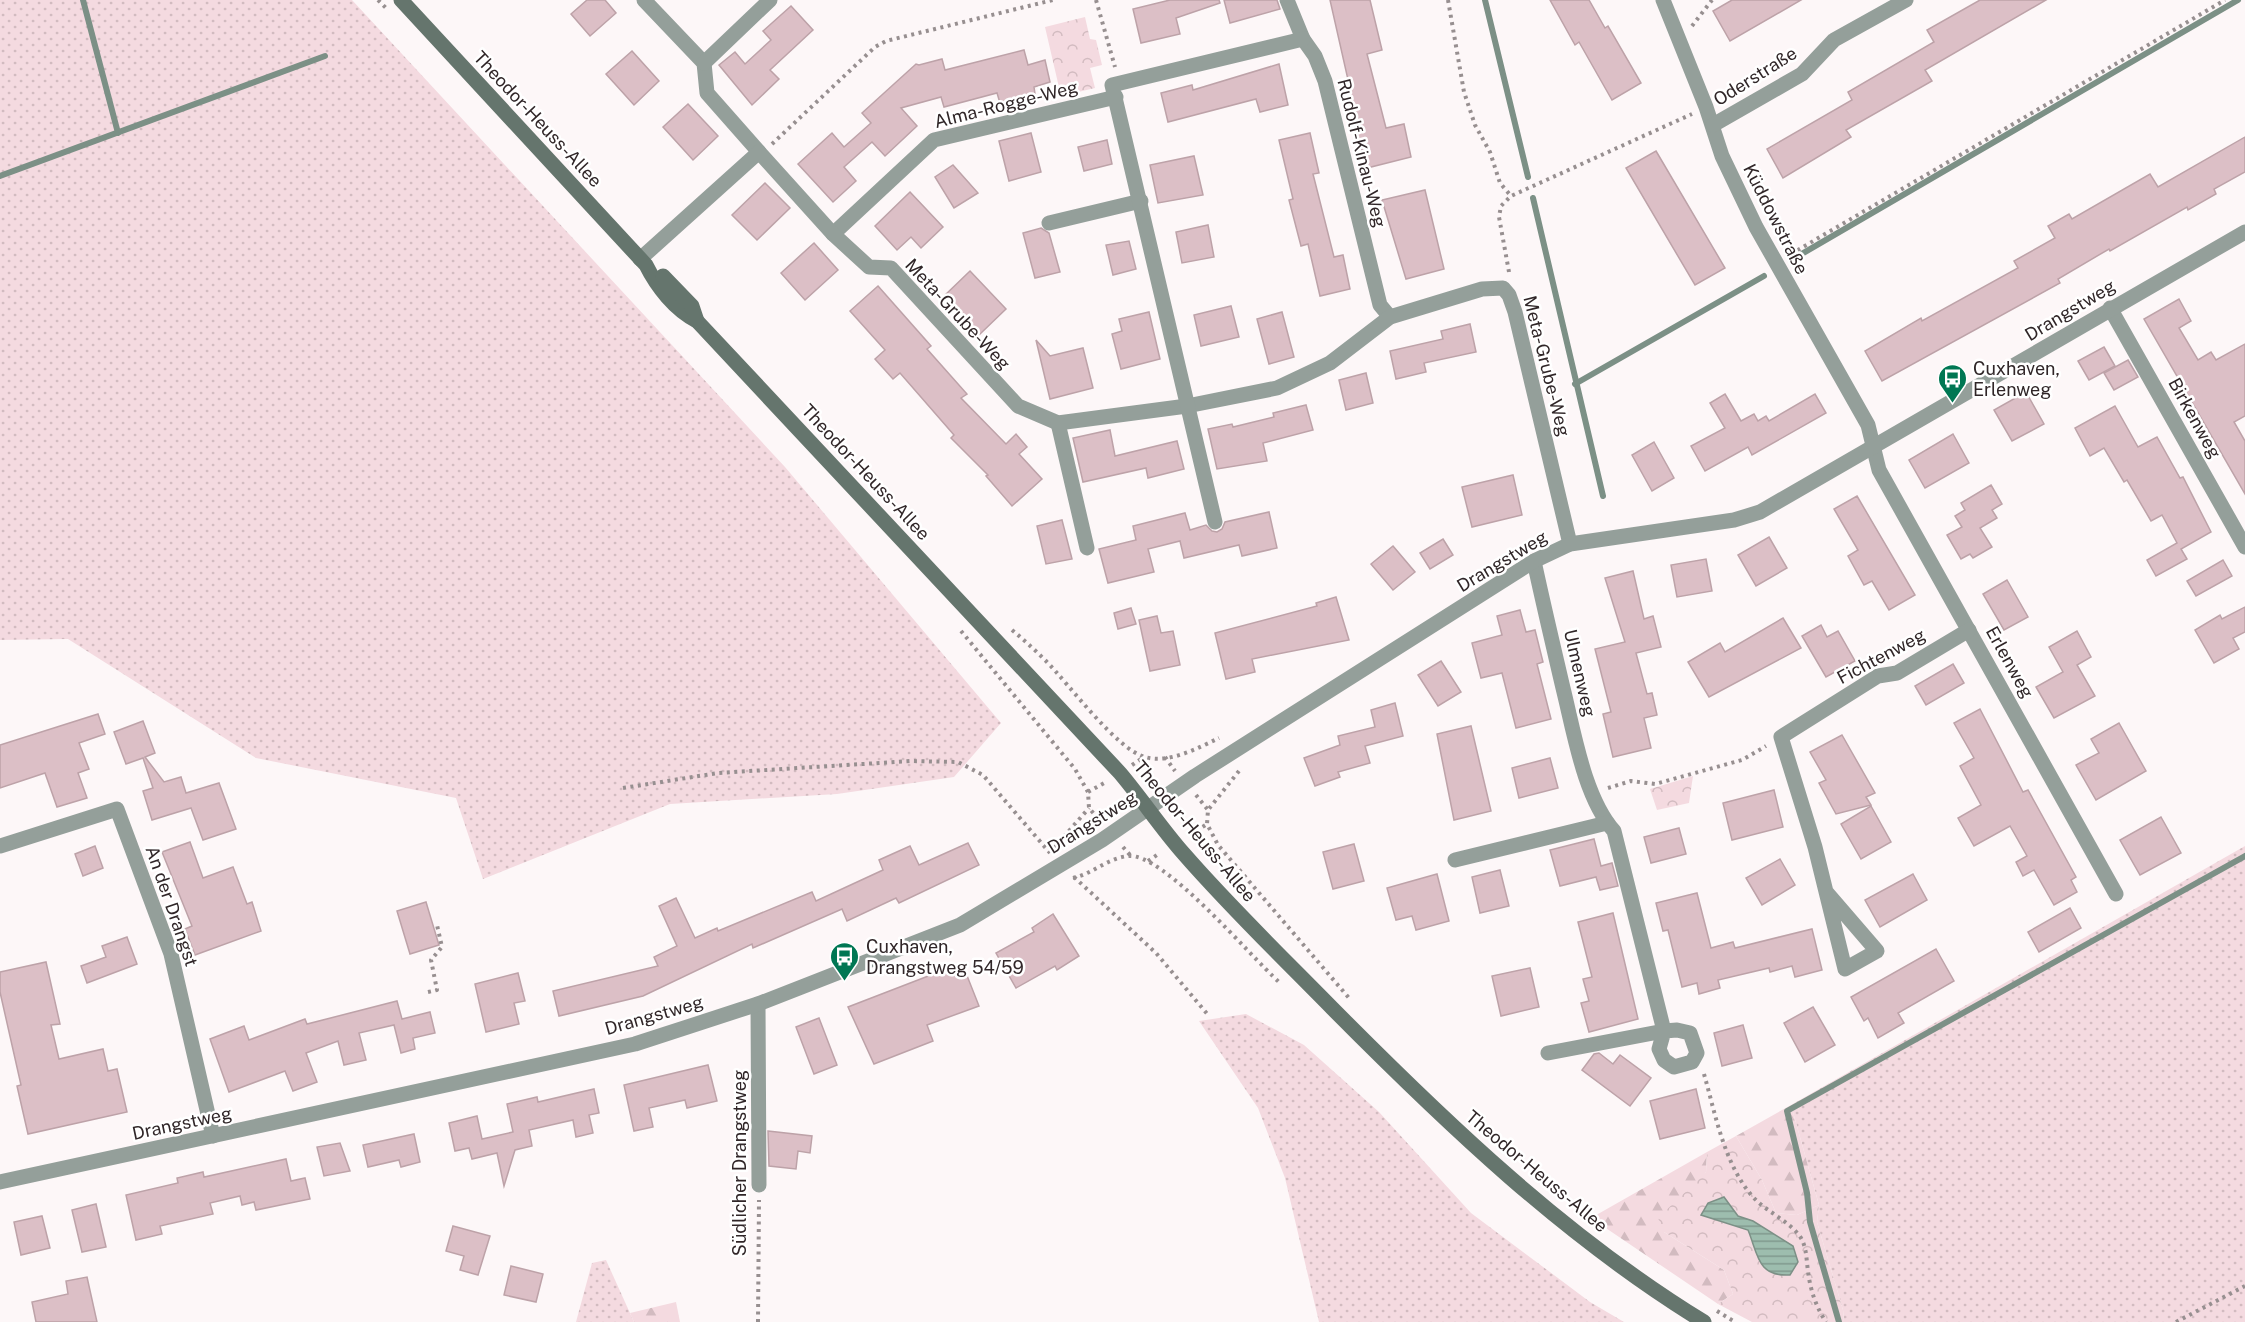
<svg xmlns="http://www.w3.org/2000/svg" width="2245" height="1322" font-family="'Public Sans',sans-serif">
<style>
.grass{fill:url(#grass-dots)}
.forest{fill:url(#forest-firs)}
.park{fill:url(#park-crowns)}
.water{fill:url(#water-rules);stroke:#7c9086;stroke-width:1.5}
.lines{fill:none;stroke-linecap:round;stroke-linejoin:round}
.stream{stroke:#7c9086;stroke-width:6}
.building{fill:#dcbfc6;stroke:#bda2a8;stroke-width:1.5}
.path{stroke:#978f90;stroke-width:4;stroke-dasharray:3 4.5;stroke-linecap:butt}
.street{stroke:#949f9a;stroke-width:15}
.secondary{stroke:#65756d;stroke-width:15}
.labels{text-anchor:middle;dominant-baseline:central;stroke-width:5;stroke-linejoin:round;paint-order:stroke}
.street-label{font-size:18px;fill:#302628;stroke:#fff}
.poi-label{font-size:18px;fill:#302628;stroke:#fff;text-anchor:start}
</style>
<defs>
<pattern id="grass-dots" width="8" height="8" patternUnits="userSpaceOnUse" patternTransform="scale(1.5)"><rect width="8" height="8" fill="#f4dae0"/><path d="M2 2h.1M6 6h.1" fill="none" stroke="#d2bbc0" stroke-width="1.8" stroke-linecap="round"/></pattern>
<pattern id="forest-firs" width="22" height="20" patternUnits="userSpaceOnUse" patternTransform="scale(1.5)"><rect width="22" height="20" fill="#f4dae0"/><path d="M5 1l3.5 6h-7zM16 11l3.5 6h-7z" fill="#d2bbc0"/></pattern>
<pattern id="park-crowns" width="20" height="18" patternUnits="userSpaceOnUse" patternTransform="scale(1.5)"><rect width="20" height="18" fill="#f4dae0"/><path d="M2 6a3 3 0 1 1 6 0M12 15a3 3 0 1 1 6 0" fill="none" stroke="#d2bbc0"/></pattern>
<pattern id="water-rules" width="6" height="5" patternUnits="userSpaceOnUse" patternTransform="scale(1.5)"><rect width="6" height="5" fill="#9dbdae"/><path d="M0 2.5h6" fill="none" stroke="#80998e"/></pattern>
</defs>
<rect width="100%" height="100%" fill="#fdf7f8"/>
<g class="grass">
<polygon points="0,0 352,0 785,467 1001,723 954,777 837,794 670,804 483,879 456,798 256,758 68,639 0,640"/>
<polygon points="2245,846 2245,1322 1844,1322 1843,1310 1817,1222 1819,1205 1791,1105"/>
<polygon points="1246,1014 1304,1045 1379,1112 1471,1213 1590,1302 1624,1322 1319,1322 1285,1178 1258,1108 1199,1021"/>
<polygon points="606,1260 634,1322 576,1322 592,1263"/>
</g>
<g class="forest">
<polygon points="1791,1105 1819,1205 1797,1215 1776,1213 1762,1180 1736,1136"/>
<polygon points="1707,1152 1706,1172 1664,1232 1724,1270 1733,1294 1718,1304 1591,1218"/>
<polygon points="676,1302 680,1322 634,1322 630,1313"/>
</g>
<g class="park">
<polygon points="1085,17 1090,39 1096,40 1102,65 1090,68 1095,88 1061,96 1045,27"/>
<polygon points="1693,776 1689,803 1657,810 1650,789"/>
<polygon points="1736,1136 1762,1180 1776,1213 1797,1215 1819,1205 1817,1222 1843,1310 1844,1322 1752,1322 1718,1304 1733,1294 1724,1270 1664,1232 1658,1218 1706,1172 1707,1152"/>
</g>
<path class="water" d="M1724,1197L1738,1216L1753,1221L1793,1246L1798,1262L1790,1275C1757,1277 1758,1254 1748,1230L1701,1215L1708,1203Z"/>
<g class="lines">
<g class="stream">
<polyline points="83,0 118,133"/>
<polyline points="1485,0 1528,177"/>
<polyline points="0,176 325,56"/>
<polyline points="1533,198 1603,496"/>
<polyline points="1793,259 2238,0"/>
<polyline points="1575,384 1764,276"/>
<polyline points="1839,1322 1810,1222 1807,1193 1787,1111 2245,856"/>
</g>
</g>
<g class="building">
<polygon points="587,0 605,0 616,13 590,36 571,14"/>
<polygon points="1170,0 1219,0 1220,3 1176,18 1180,34 1141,43 1133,9"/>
<polygon points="1224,0 1277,0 1280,9 1230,23"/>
<polygon points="1330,0 1370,0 1382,50 1367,54 1386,128 1404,124 1411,157 1367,168 1344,86 1349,84"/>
<polygon points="1550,0 1589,0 1605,28 1608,26 1641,83 1612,100 1579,42 1575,45"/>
<polygon points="1732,0 1801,0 1730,41 1713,11"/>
<polygon points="1980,0 2046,0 1925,70 1932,81 1846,130 1851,137 1783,178 1767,149 1852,100 1848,92 1934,42 1927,30"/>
<polygon points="791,6 813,30 770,70 779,79 752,105 719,65 735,52 745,64 771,40 763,31"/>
<polygon points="1024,50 1028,65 1045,60 1050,82 1034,87 1035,94 1000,103 997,93 944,107 941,97 901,108 917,126 885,156 872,142 844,167 856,181 833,202 798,164 832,133 844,147 871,123 862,113 916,64 919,65 942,59 945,70"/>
<polygon points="632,51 659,81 634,105 606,74"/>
<polygon points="1279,64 1288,105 1260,112 1256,99 1168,122 1161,93 1192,85 1193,90"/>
<polygon points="688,104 718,136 693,160 663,127"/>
<polygon points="1031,133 1041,172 1009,181 999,141"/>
<polygon points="1310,133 1319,173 1313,174 1334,257 1343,255 1350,289 1320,296 1308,244 1301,246 1289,200 1293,199 1279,140"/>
<polygon points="2245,137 2245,172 2214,189 2216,194 2188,210 2187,207 2110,251 2109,249 2058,279 2060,283 1882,381 1865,351 1921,318 1922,321 2018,268 2014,261 2055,238 2048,226 2069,214 2072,219 2150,174 2158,187"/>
<polygon points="1107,140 1112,164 1084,171 1078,147"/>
<polygon points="1656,151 1725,268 1695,285 1626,168"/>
<polygon points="1194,156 1203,195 1158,203 1150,165"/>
<polygon points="953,165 978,193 954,208 935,177"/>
<polygon points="765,183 790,208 757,240 732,215"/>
<polygon points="1425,190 1444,269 1406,279 1382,200"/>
<polygon points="910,192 943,227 921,248 911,237 897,250 875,226"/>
<polygon points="1208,225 1214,257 1182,263 1176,232"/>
<polygon points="1041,228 1049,233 1060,272 1035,278 1023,233"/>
<polygon points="1129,241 1136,269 1113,275 1106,245"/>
<polygon points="814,243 838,270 805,300 781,273"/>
<polygon points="970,271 1006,309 979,335 943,297"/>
<polygon points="878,286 931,346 927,349 967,394 961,398 1006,444 1016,434 1027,447 1019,454 1042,479 1012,506 986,476 988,475 951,438 954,435 900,373 893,379 875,359 885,350 850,311"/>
<polygon points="2179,299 2191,321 2179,328 2198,360 2211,352 2216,360 2245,344 2245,416 2234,422 2245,441 2245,494 2144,319"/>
<polygon points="1231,306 1239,337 1201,346 1194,315"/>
<polygon points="1149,312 1160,359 1121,369 1112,334 1122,331 1119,319"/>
<polygon points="1282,312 1294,357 1269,364 1257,319"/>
<polygon points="1470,324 1476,352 1424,363 1426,372 1396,379 1390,351 1443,339 1441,331"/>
<polygon points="1036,340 1050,356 1083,348 1093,388 1050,399"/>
<polygon points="2104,347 2115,366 2089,380 2078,361"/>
<polygon points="2128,360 2138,377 2114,390 2104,373"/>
<polygon points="1366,373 1373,403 1346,410 1339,380"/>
<polygon points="2026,392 2044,424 2012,441 1994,410"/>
<polygon points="1725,394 1741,421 1754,414 1758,421 1766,416 1769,421 1815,394 1826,413 1752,455 1748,447 1705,471 1691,446 1725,428 1710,403"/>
<polygon points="1306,405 1313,430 1263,443 1267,461 1217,469 1208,429 1232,424 1233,427 1274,417 1273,413"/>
<polygon points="2115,406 2138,447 2157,437 2180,478 2183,477 2211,532 2181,549 2187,559 2156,576 2147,560 2177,543 2162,515 2151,521 2127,480 2124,482 2104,448 2090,456 2075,428"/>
<polygon points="1110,430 1115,456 1177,441 1184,469 1148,478 1146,468 1083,482 1073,438"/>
<polygon points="1953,434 1969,463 1925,488 1909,460"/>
<polygon points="1654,442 1674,478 1652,491 1632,455"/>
<polygon points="1513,475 1522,515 1472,527 1462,487"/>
<polygon points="1991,485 2002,504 1992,510 1997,518 1980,528 1992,547 1973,558 1970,554 1961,559 1947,535 1962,527 1955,516 1965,510 1961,503"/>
<polygon points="1857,496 1915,595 1889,610 1872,581 1864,585 1848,556 1858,550 1834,509"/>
<polygon points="1269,512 1277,548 1242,556 1239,545 1184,558 1180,541 1148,549 1154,572 1108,583 1099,549 1136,540 1133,526 1185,513 1190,530 1206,525 1212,531 1217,532 1222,529 1225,522"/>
<polygon points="1062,520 1072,559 1046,564 1037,526"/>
<polygon points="1769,537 1787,568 1756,586 1738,555"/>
<polygon points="1443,539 1453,555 1430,569 1420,553"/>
<polygon points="1393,546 1415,572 1393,590 1371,564"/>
<polygon points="1706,559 1712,591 1677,597 1671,565"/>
<polygon points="2223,560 2232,576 2196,596 2187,581"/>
<polygon points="1633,571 1644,619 1653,616 1661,647 1636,653 1647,694 1652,693 1657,715 1644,718 1651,748 1613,757 1603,714 1611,712 1595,649 1625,642 1605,578"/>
<polygon points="2007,580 2028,617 2004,630 1983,594"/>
<polygon points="1336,597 1349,640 1252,659 1255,672 1226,679 1215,633 1317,606 1316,603"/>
<polygon points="2245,607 2245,632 2233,638 2239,649 2214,663 2195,630 2220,615 2222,619"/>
<polygon points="1131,608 1136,624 1118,629 1114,613"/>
<polygon points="1520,610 1526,632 1535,630 1543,662 1537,664 1551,719 1516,728 1502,673 1481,678 1472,643 1502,635 1497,616"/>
<polygon points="1157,616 1161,633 1173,631 1180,665 1150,671 1139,620"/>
<polygon points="1783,618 1801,648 1709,697 1688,662 1720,643 1725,652"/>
<polygon points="1821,625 1827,637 1838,631 1855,661 1826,677 1802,636"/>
<polygon points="2077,631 2091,657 2077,665 2095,696 2054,718 2036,687 2063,672 2049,647"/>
<polygon points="1441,661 1461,692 1438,706 1418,675"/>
<polygon points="1953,664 1964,683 1926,705 1915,686"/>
<polygon points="1395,703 1403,736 1365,746 1370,763 1338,772 1340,777 1315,786 1304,758 1340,745 1338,736 1375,727 1371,710"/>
<polygon points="1980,709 2023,792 2028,790 2076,877 2071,880 2077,892 2054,905 2034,870 2023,876 2016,862 2027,856 2010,826 1974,846 1958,818 1981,805 1960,766 1974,758 1954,723"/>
<polygon points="98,714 105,734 79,743 89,769 78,773 87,798 57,807 45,773 0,788 0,745"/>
<polygon points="143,721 155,753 145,757 164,782 181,777 186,793 219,783 236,829 203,840 191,808 152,820 143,791 153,788 143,758 126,764 114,732"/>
<polygon points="2119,723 2146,771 2096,800 2076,765 2099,753 2091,739"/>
<polygon points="1471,726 1491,811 1454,820 1437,734"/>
<polygon points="1842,735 1875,793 1866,797 1871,805 1836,814 1819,783 1826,780 1810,752"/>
<polygon points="1550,758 1558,788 1519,798 1512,768"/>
<polygon points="1774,790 1783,827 1732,840 1723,803"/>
<polygon points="1871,806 1891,842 1861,859 1841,824"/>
<polygon points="2161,817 2181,853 2140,875 2120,840"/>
<polygon points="1679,828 1686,854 1651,863 1644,837"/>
<polygon points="1594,839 1601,866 1612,863 1618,886 1600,890 1596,877 1560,886 1550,850"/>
<polygon points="190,842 203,878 233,867 247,904 252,902 261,931 195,955 185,929 192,926 162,852"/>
<polygon points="968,843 979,865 899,903 896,898 847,921 842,909 753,948 752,944 643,996 559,1016 553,991 658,966 654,957 677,946 659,906 676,898 695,938 717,928 718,931 812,892 816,901 883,870 879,860 910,846 919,865"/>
<polygon points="1354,844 1364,881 1333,889 1323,852"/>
<polygon points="95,846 103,868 83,876 75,854"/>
<polygon points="1780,859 1795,885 1762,905 1746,878"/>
<polygon points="1500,870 1509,906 1480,913 1472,877"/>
<polygon points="1437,874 1449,921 1416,930 1412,916 1396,920 1387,888"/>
<polygon points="1913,874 1927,900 1880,927 1865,900"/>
<polygon points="1697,893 1711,948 1733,942 1735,948 1812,929 1822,970 1795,977 1792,966 1770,972 1769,968 1718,980 1720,988 1699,994 1697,983 1682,987 1668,930 1663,931 1656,903"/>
<polygon points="426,902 439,945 410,954 397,911"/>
<polygon points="2070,908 2081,928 2039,952 2028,932"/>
<polygon points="1613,913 1638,1019 1589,1032 1581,1003 1589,1001 1583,979 1592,977 1578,922"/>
<polygon points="1053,914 1079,956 1057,970 1055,966 1016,988 996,953 1034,932 1032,928"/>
<polygon points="127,937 137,964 87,983 81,966 106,957 102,946"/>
<polygon points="1936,949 1954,981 1898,1013 1904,1023 1878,1038 1868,1018 1864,1021 1851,997"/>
<polygon points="46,962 60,1024 51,1025 59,1059 103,1049 108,1071 117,1069 127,1112 28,1134 17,1086 21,1085 0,992 0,972"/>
<polygon points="962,963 979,1006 927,1025 933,1041 874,1064 848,1007"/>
<polygon points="1530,968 1539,1007 1501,1016 1492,976"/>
<polygon points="518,973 525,1001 514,1003 519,1024 486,1032 475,984"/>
<polygon points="397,1001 402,1019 430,1012 435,1033 413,1038 415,1049 401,1053 394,1025 359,1033 366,1060 344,1065 338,1041 306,1053 317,1082 293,1091 285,1071 229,1092 210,1039 244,1026 249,1040 305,1019 307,1024"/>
<polygon points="1813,1007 1835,1045 1805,1062 1784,1023"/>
<polygon points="819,1018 837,1065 814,1074 796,1027"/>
<polygon points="1743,1025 1752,1058 1722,1066 1714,1033"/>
<polygon points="1599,1053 1613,1064 1620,1055 1651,1078 1630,1106 1582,1070 1594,1054"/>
<polygon points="708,1065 717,1101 687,1108 685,1100 649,1108 653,1127 634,1131 624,1085"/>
<polygon points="594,1089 599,1113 589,1115 593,1133 576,1137 573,1120 529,1130 532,1146 515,1150 504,1186 497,1153 472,1159 469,1148 455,1151 449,1123 477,1116 482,1139 513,1132 507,1104 537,1097 538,1102"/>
<polygon points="1696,1089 1705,1128 1660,1139 1650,1101"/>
<polygon points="768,1131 812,1136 810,1153 798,1151 796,1169 769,1166"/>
<polygon points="414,1134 420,1162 401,1167 399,1160 368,1167 363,1145"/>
<polygon points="340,1143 350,1171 324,1176 317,1147"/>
<polygon points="286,1159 291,1181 305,1178 310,1199 256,1210 254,1202 242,1205 240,1196 210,1203 213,1214 160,1226 162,1234 136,1240 126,1195 178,1183 177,1178 203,1172 204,1177"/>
<polygon points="96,1204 106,1247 82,1252 72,1210"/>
<polygon points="42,1216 50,1248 21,1255 14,1222"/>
<polygon points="453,1226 490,1236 478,1275 460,1270 464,1256 446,1251"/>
<polygon points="511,1266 543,1274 536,1302 504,1295"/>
<polygon points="87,1277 97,1322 36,1322 32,1302 68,1294 66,1281"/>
</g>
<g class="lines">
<g class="path">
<polyline points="378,0 386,8"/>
<polyline points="1096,0 1115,67"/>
<polyline points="1448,0 1464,92 1475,125 1490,152 1500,183 1511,196"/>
<polyline points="1692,26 1712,0"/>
<polyline points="772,144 875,47 886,41 1053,0"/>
<polyline points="1791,254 2225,0"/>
<polyline points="1509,272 1499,217 1501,206 1511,196 1692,114"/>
<path d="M1012,630C1024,640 1035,650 1046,661C1068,683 1117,750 1145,757C1169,764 1198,748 1219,738"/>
<polyline points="961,631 1075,769 1088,792 1089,808 1100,821"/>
<polyline points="1165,757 1175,771"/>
<polyline points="1132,765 1144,757"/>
<polyline points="1239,771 1208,810 1207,824 1218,845 1349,998"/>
<polyline points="623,788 718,773 911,761 958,762 983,775 1050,853"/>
<polyline points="1608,788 1631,781 1655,784 1742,760 1766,746"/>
<polyline points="1088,792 1106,782"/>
<polyline points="1196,795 1208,810"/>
<polyline points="1190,835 1207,824"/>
<polyline points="1123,847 1130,855"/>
<polyline points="1054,848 1089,808"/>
<polyline points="1148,861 1160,853"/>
<polyline points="1074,877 1156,953 1209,1016"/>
<path d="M1073,878C1092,874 1108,858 1128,856C1163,852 1250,956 1279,982"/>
<polyline points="428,992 437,990 431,960 442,947 437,925"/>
<path d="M1704,1074C1716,1116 1724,1164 1753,1197C1767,1212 1787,1220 1799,1235C1807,1246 1806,1258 1808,1271C1810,1289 1816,1307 1826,1322"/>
<polyline points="1717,1311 1735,1322"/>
<polyline points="758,1322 759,1200"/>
<polyline points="2176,1322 2245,1286"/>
</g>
<g class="street">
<polyline points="644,0 704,63 707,93 759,152"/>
<polyline points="1287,0 1303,39 1315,56 1325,81 1380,305 1390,317"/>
<polyline points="1663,0 1706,107 1722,156 1756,227 1868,425 1879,470 2116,894"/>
<polyline points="704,63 770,0"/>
<polyline points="1713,125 1802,74 1834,40 1906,0"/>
<polyline points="1049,223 1141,201"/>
<polyline points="833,234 934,140 1116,97"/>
<polyline points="640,259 759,152 833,234 869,267 891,268 1018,406 1058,423 1187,406 1277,388 1330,363 1390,317 1482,289 1503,288 1509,295 1515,312 1570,544"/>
<polyline points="2110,308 2245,547"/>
<polyline points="1058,423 1087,548"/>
<polyline points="1215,522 1112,85 1303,39"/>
<path d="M1534,561C1543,603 1553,645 1563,688C1574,732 1584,797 1614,831L1664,1031L1659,1049L1664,1060L1674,1067L1692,1062L1697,1053L1690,1033L1677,1030L1664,1031L1548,1053"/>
<polyline points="0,846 117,809 171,954 213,1136"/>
<polyline points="1455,860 1607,823"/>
<polyline points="1827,893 1877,951 1845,969 1815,847 1781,737 1878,676 1897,673 1969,630"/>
<polyline points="758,1004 759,1185"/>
<path d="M0,1182L635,1044L758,1004L960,925L1102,840L1195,776L1534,561L1570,544L1734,520L1760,512C1922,420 2083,324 2245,232"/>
</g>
<g class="secondary">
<path d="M401,0L646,265C657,287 675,310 697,321L1120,773C1142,799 1161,828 1184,854C1231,908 1282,957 1332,1008C1446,1123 1565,1237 1704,1322"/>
<polyline points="663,276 692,306 697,321"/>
</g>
</g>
<defs>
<symbol id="bus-pin" viewBox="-11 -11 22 30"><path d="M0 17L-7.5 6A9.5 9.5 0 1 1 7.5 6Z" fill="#007753" stroke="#fff"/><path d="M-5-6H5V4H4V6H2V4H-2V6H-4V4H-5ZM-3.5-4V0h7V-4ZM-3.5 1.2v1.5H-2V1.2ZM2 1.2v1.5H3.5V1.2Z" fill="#fff"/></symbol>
</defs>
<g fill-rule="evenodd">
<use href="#bus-pin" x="1936" y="362" width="33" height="45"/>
<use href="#bus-pin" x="828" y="940" width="33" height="45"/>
</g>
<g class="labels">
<g class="street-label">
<text transform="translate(1755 76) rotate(-32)">Oderstraße</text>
<text transform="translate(1006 104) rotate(-14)">Alma-Rogge-Weg</text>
<text transform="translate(538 119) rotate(47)">Theodor-Heuss-Allee</text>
<text transform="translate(1362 153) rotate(76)">Rudolf-Kinau-Weg</text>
<text transform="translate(1776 219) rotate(63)">Küddowstraße</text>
<text transform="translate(2070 310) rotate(-31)">Drangstweg</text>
<text transform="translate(958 314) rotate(47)">Meta-Grube-Weg</text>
<text transform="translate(1547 366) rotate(76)">Meta-Grube-Weg</text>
<text transform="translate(2195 418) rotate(61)">Birkenweg</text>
<text transform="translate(866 472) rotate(47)">Theodor-Heuss-Allee</text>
<text transform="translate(1502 561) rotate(-31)">Drangstweg</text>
<text transform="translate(1881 656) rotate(-28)">Fichtenweg</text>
<text transform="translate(2010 662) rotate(61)">Erlenweg</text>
<text transform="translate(1580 673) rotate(77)">Ulmenweg</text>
<text transform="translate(1092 822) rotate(-32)">Drangstweg</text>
<text transform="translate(1195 831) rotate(50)">Theodor-Heuss-Allee</text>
<text transform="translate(172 906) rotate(71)">An der Drangst</text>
<text transform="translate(654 1015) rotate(-16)">Drangstweg</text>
<text transform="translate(182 1123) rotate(-12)">Drangstweg</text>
<text transform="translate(739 1163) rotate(-90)">Südlicher Drangstweg</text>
<text transform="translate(1537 1171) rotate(40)">Theodor-Heuss-Allee</text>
</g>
<g class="poi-label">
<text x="1973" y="368">Cuxhaven,<tspan x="1973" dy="21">Erlenweg</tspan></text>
<text x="866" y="946">Cuxhaven,<tspan x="866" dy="21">Drangstweg 54/59</tspan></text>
</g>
</g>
</svg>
